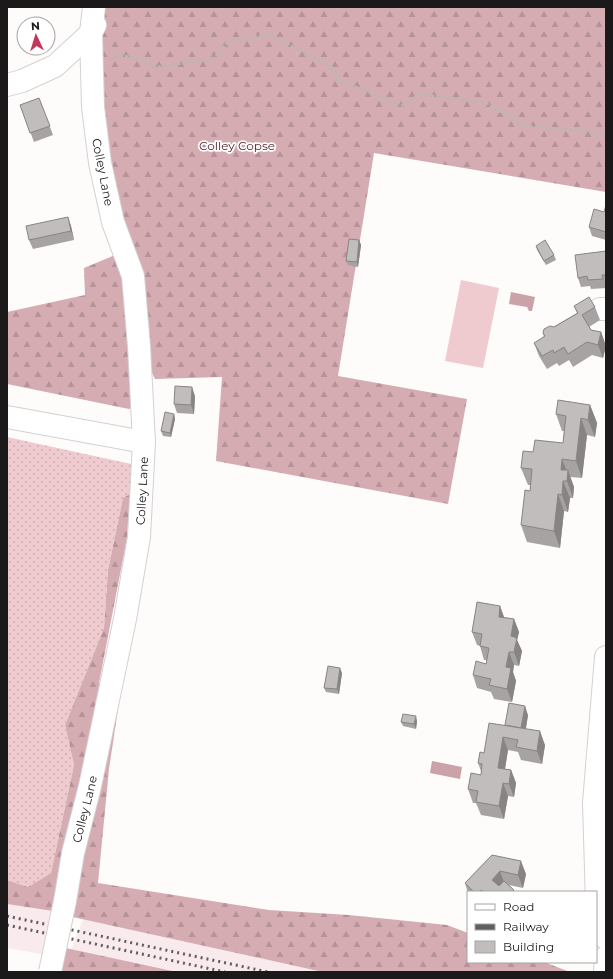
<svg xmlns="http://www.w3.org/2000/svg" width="613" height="979" font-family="Montserrat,sans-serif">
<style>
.built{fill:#f9ebed}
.grass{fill:url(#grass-dots)}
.forest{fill:url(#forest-firs)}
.pitch{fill:#efcacf}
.water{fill:#caa2a7}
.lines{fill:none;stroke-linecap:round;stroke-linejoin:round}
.minor-casing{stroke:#d5d0d1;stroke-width:24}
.path{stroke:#bab7b7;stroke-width:2.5;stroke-dasharray:3 2;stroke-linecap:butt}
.minor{stroke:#fff;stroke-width:22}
.rail{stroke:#605e5e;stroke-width:3;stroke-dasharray:2 4;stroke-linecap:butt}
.minor-bridge-casing{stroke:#d5d0d1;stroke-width:24;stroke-linecap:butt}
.minor-bridge{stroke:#fff;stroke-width:22}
.wall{fill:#a7a3a3}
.shaded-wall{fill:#888484}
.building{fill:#c2bdbd;stroke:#888484}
.labels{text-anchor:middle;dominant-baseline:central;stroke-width:3.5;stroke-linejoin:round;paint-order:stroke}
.park-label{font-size:12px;fill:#4e1a25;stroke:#fff}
.street-label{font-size:12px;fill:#1b191a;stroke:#fff}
</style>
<defs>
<pattern id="grass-dots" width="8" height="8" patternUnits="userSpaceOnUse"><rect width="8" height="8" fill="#efcacf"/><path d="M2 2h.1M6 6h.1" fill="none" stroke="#ccadb1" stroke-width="1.8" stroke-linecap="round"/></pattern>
<pattern id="forest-firs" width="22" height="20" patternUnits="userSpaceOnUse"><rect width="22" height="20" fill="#d5acb2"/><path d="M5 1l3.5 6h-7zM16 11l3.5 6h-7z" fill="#b69398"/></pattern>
</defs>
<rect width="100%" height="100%" fill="#fefbfb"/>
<g class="built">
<polygon points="7,904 53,911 46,955 7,948"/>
<polygon points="89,904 468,962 561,972 91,972 66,963"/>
</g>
<polygon class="grass" points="7,437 131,464 130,494 123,498 108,570 104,628 65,725 74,765 51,873 28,887 7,880"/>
<g class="forest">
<polygon points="103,7 606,7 606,192 374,153 338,376 467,399 448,504 216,461 222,377 155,379 139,346 93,107"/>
<polygon points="115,255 126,295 137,406 129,409 7,384 7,312 85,295 84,268"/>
<polygon points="130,494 127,538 99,683 121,689 109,769 98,883 269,910 349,915 447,925 468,933 468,962 544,962 570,972 323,972 68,916 53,911 7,904 7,880 28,887 51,873 74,765 65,725 104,628 108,570 123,498"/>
<polygon points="61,947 177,972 56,972"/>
</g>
<polygon class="pitch" points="461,280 499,288 483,368 445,361"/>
<g class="water">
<polygon points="511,292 535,297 532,311 529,311 527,307 509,304"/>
<polygon points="432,761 462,767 460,779 430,773"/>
</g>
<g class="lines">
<defs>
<g id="minor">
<polyline points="7,85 22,81 55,66 91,33 95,25"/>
<polyline points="600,309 606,309"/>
<polyline points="7,417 144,442"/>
<polyline points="606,657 594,803 597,903 606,938"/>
<path id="s1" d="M65,901L73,853L90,786L125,619L139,537L144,442L139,346L133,276L113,222L100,163L93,107L91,33L94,7"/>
<polyline points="605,972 606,957"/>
</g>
</defs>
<use href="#minor" class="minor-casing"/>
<polyline class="path" points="111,59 120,55 142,60 155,67 213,59 226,43 269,34 335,69 336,79 404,106 419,94 486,103 525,126 589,131 606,136"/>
<use href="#minor" class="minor"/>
<g class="rail">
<polyline points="7,916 268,972"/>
<polyline points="7,925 225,972"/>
</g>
<defs>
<polyline id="minor-bridge" points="50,972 65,901"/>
</defs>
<use href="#minor-bridge" class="minor-bridge-casing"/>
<use href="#minor-bridge" class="minor-bridge"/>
</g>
<g class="wall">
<polygon points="39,98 53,135 34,142 20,105"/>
<polygon points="606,205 606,240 592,236 589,227 604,212"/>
<polygon points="68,217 71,226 74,240 33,249 29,240"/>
<polygon points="359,240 361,245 358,267 348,265 346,261"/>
<polygon points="536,246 554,255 556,260 546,265 537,250"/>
<polygon points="606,251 606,288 591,289 590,286 581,287 578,278"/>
<polygon points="574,306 595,307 600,320 589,327 591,330 601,332 606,346 603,358 592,355 573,367 569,360 559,366 557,363 547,369 539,356 534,343 544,337 543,333 577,313"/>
<polygon points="195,396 194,414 177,413 174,404"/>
<polygon points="590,405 597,423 595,437 587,435 582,478 570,477 574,487 573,498 570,498 568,512 564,511 560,548 527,542 521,525 530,491 530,485 528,485 521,468 533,452 563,443 564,431 562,431 556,414"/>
<polygon points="174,414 175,419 171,437 163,436 161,431"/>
<polygon points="500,606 504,617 514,619 519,632 517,640 522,651 519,666 514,665 513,672 516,681 512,702 494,699 491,692 477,688 473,675 486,664 486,660 484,660 480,646 477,645 472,632"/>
<polygon points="342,673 339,694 326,692 324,688"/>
<polygon points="528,715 526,729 545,745 542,764 521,760 518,752 508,750 505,769 511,770 516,783 514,797 508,796 504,819 481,815 476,803 473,803 468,789 481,775 481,771 478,763 484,753 505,725"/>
<polygon points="417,721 416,729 403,726 401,722"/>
<polygon points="492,855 526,874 523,888 509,885 515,892 468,892 468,893 465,883"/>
</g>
<g class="shaded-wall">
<polygon points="68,217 71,226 74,240 71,231"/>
<polygon points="359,240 361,245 358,267 357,262"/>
<polygon points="601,332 606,346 603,358 598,345"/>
<polygon points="192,387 195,396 194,414 191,405"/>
<polygon points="590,405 597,423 595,437 588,420"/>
<polygon points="174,414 175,419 171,437 170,433"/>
<polygon points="581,418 587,435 582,478 576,461"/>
<polygon points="562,459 568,474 568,470 574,487 573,498 567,481 561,470"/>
<polygon points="563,481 570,498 568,512 562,495"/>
<polygon points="558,494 564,511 560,548 554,531"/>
<polygon points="500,606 505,620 499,617"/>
<polygon points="514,619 519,632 517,640 522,651 519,666 514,652 511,636"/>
<polygon points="509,652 514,665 513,672 516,681 512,702 507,689 506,667"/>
<polygon points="340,668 342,673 339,694 337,689"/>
<polygon points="525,706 528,715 524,738 520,729"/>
<polygon points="416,716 417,721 416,729 414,724"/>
<polygon points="540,731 545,745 542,764 537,751"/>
<polygon points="503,737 508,750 503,781 498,768"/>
<polygon points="511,770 516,783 514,797 509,784"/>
<polygon points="503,783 508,796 504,819 499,806"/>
<polygon points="521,861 526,874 523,888 518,875"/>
<polygon points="500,871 505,885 497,892 492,880"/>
</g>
<g class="building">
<polygon points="39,98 50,126 30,133 20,105"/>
<polygon points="606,205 606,232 589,227 594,209 604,212"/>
<polygon points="68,217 71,231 29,240 26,226"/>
<polygon points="349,239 359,240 357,262 346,261"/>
<polygon points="545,240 554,255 544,261 536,246"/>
<polygon points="606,251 606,275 602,275 603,279 588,280 587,276 578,278 575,255"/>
<polygon points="589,297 595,307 582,315 591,330 601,332 598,345 587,342 568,354 564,347 554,353 553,350 542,356 534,343 545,336 543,333 544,329 550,326 554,327 578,313 574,306"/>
<polygon points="175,386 192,387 191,405 174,404"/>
<polygon points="558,400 590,405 588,420 581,418 576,461 562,459 561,470 568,470 567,481 563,481 562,495 558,494 554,531 521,525 525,490 530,491 532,469 521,468 523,451 533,452 535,440 563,443 566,416 556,414"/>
<polygon points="165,412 174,414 170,433 161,431"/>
<polygon points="477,602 500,606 499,617 514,619 511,636 517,638 514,652 509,652 506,667 511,668 507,689 489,685 491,679 473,675 476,661 486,664 489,648 480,646 482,634 472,632"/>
<polygon points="328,666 340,668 337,689 324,688"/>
<polygon points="509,703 525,706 521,728 505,725"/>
<polygon points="403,714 416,716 414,724 401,722"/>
<polygon points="489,723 540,731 537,751 516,747 518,740 503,737 498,768 511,770 509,784 503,783 499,806 476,802 478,791 468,789 471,773 481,775 482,764 478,763 480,752 484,753"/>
<polygon points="492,855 521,861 518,875 500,871 492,880 499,886 504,881 514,890 512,892 484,892 481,890 479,892 474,892 465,883"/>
</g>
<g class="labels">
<g class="park-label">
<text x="237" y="145">Colley Copse</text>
</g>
<g class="street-label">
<text transform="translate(103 172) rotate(79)">Colley Lane</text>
<text stroke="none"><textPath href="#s1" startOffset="418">Colley Lane</textPath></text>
<text stroke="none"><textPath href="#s1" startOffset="94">Colley Lane</textPath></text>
</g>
</g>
<rect width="613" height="979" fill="none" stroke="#1b191a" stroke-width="16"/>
<rect x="467" y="891" width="130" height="72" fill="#ffffff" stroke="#a4a3a3"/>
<rect x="475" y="904" width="20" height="6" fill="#ffffff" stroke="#a4a3a3"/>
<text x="503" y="911" font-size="12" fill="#1b191a">Road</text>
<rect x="475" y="924" width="20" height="6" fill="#605e5e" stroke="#a4a3a3"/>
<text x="503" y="931" font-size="12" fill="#1b191a">Railway</text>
<rect x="475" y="941" width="20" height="12" fill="#c2bdbd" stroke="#a4a3a3"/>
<text x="503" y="951" font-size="12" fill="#1b191a">Building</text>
<g transform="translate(36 36) rotate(356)"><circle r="19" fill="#ffffff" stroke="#a4a3a3"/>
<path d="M0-3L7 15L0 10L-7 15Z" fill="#c4355b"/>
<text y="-6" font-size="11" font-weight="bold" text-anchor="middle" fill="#1b191a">N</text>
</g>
</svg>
